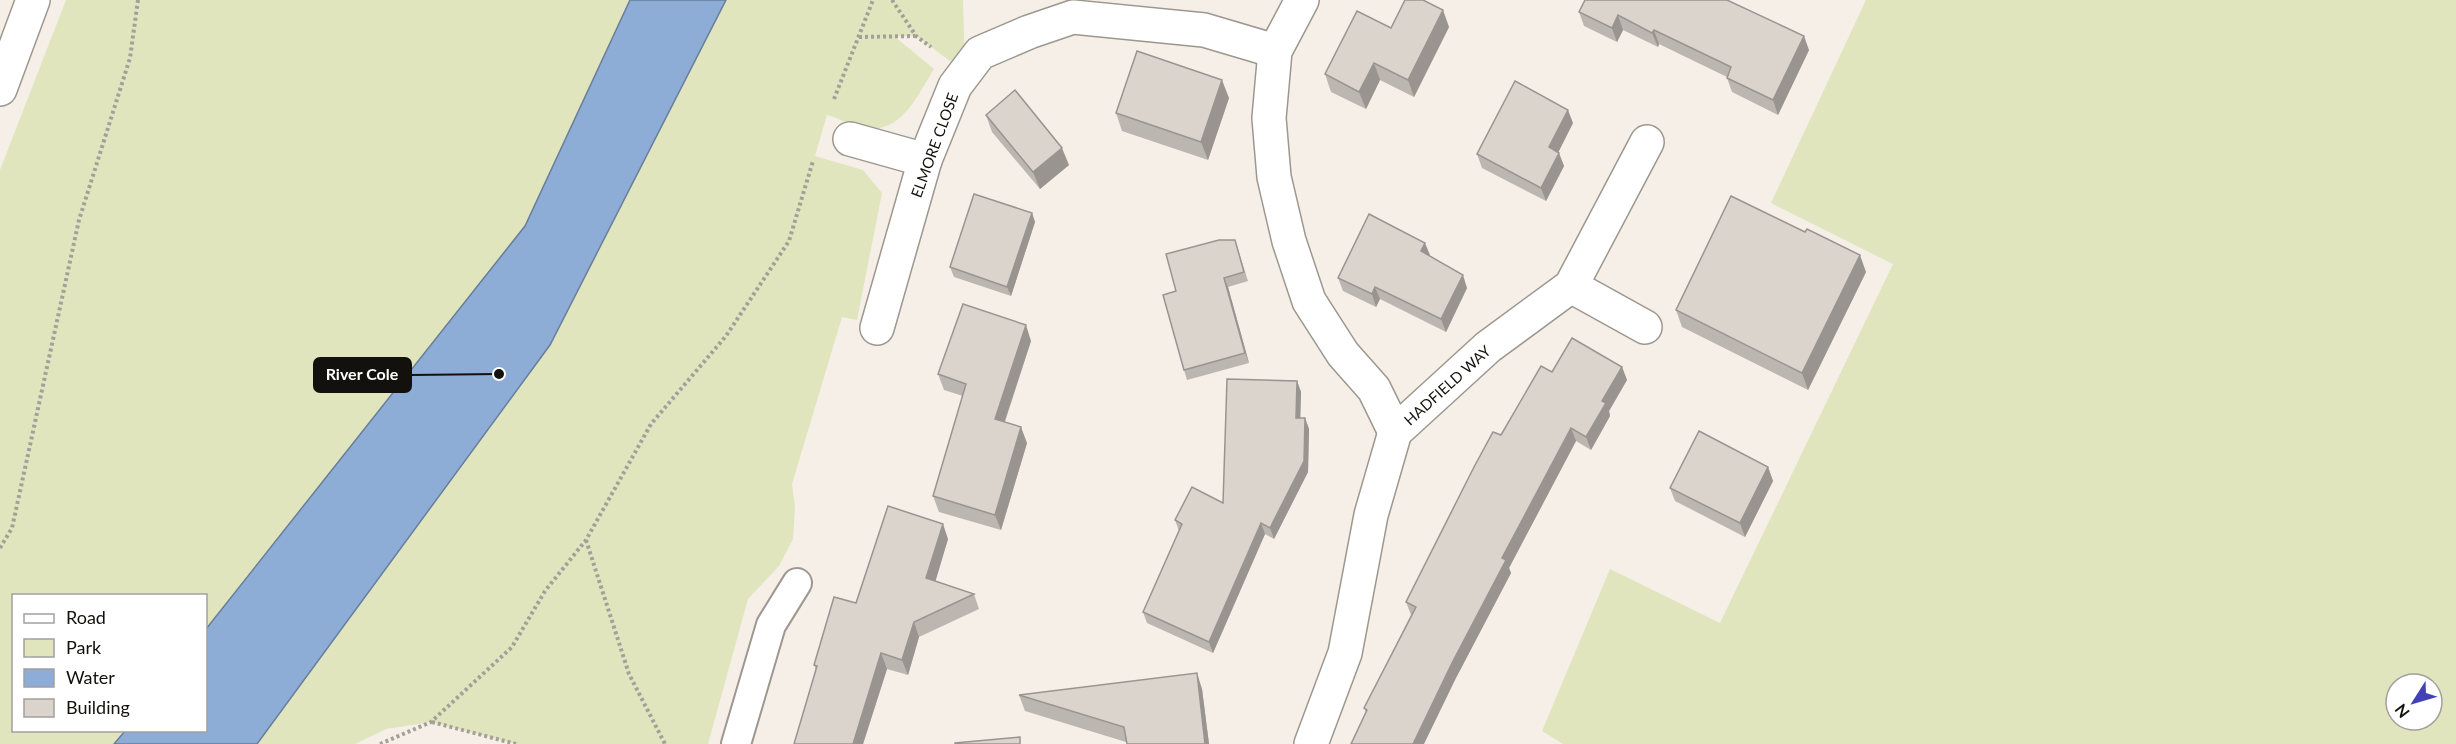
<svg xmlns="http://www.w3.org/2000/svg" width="2456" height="744" font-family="Lato,sans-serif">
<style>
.green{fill:#e0e5be;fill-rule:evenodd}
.water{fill:#8dacd6;stroke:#687e9a;stroke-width:1.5}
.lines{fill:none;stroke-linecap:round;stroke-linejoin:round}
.lane-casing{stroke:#9c978f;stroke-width:32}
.street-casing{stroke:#9c978f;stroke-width:36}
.secondary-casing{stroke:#9c978f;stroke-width:36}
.path{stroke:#a4a099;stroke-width:4;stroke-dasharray:3 3;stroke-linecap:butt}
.lane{stroke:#fff;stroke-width:28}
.street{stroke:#fff;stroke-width:33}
.secondary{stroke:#fff;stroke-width:33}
.wall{fill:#bbb6af}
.shaded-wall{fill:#99948f}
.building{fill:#dad4cc;stroke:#99948f;stroke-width:1.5}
.labels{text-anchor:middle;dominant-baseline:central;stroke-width:5;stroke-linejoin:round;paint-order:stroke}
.street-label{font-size:15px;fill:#13110e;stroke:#fff}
.leader{fill:none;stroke:#13110e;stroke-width:2}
.callout-dot{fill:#13110e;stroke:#fff;stroke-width:2}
.callout{fill:#13110e;stroke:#13110e;stroke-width:2}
.callout-label{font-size:16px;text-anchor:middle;font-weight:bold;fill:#fff}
</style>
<rect width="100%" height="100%" fill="#f5efe7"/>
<g class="green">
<polygon points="66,0 630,0 525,226 206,629 206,596 14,596 14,730 125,731 114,744 0,744 0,170"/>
<path d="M726,0H963L965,72L916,36H894L934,69C917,96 901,135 863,128C851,126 839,118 827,115L815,156L863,170L882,193L857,320L842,317L792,484L795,508L793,539L779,566L748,599L708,744H516L431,722L386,729L355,744H257L550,345Z"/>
<path d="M1866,0H2456V744H1563L1542,731L1610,569L1720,623L1893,264L1771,203ZM2396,684H2432V720H2396Z"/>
</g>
<polygon class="water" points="630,0 726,0 550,345 257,744 114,744 125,731 206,730 206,629 525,226"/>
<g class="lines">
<defs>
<polyline id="lane" points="736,744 771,625 797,583"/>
<g id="street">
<polyline points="1302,0 1275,51 1269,118 1274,177 1289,241 1309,301 1343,354 1374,389 1395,432"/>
<polyline points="850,139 925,160"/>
<polyline points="1571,286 1645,327"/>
<polyline points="877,328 925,160 955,86 980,53 1029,32 1073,17 1204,30 1275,51"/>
<polyline points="1311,744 1345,653 1371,515 1395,432 1488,347 1571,286 1647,142"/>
</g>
<polyline id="secondary" points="0,89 33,0"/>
</defs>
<use href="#lane" class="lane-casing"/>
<use href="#street" class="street-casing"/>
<use href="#secondary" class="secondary-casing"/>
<g class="path">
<polyline points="892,0 916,36 931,47"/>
<polyline points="859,37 915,36"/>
<polyline points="834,99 873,0"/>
<polyline points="586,540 629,674 665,744"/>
<polyline points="0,548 12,528 79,220 130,58 138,0"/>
<polyline points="432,722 516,744"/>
<polyline points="380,744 431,722 512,647 545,591 586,540 651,424 726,336 789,241 813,161"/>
</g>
<use href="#lane" class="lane"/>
<use href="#street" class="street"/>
<use href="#secondary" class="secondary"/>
</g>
<g class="wall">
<polygon points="1585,0 1809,50 1778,115 1732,92 1727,78 1727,77 1659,44 1658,47 1623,30 1617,42 1584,26 1579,12"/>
<polygon points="1449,27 1414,97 1380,80 1366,109 1331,92 1325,74"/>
<polygon points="1229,98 1208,160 1122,131 1116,113"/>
<polygon points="986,115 1069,165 1040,189 992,132"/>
<polygon points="1573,123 1558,152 1564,166 1546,201 1482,168 1477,154"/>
<polygon points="1032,213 1035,222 1011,296 954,277 950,267"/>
<polygon points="1805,232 1866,272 1808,390 1682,327 1676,310"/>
<polygon points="1235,240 1248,281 1228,287 1249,363 1187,380 1184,370 1176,291"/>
<polygon points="1430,255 1430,256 1467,288 1446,332 1380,299 1376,307 1343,291 1338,278"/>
<polygon points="1031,341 1005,422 1027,443 1001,530 939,512 933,496 963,396 944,390 938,374"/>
<polygon points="1622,367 1627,380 1609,411 1610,416 1591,450 1576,441 1509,568 1511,573 1457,676 1366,713 1364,708 1411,615 1406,602 1501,435 1552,372"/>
<polygon points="1297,381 1301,392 1300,418 1305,418 1309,429 1308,472 1274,539 1265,534 1213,653 1147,623 1143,612 1179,531 1175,520 1223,503"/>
<polygon points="1768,467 1773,481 1745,537 1675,501 1670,488"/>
<polygon points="948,539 935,581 974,594 979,609 919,637 908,675 887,669 863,744 794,744 816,670 814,665 856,603"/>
<polygon points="1202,689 1209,744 1127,744 1126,742 1025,711 1019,695"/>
</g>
<g class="shaded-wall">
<polygon points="1443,10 1449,27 1414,97 1408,80"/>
<polygon points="1618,15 1623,30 1617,42 1612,28"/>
<polygon points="1654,30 1659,44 1658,47 1652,33"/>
<polygon points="1804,36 1809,50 1778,115 1773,100"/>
<polygon points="1374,63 1380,80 1366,109 1359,92"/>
<polygon points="1222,80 1229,98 1208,160 1201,142"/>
<polygon points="1568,110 1573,123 1554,161 1549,147"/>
<polygon points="1062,148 1069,165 1040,189 1033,172"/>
<polygon points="1559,153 1564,166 1546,201 1541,188"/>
<polygon points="1032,213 1035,222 1011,296 1007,287"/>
<polygon points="1425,243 1430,255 1426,264 1421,251"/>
<polygon points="1860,255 1866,272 1808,390 1802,373"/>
<polygon points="1463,275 1467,288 1446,332 1441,319"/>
<polygon points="1224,278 1228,287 1249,363 1245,353"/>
<polygon points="1375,287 1380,299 1376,307 1372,294"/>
<polygon points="1026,325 1031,341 1000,435 995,419"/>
<polygon points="1622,367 1627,380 1609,411 1610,416 1591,450 1586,437 1602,401"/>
<polygon points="1297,381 1301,392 1300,429 1296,418"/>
<polygon points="1305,418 1309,429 1308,472 1274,539 1270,528"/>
<polygon points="1021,427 1027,443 1001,530 995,515"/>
<polygon points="1571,428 1576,441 1509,568 1511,573 1457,676 1424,744 1413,744 1502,558"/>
<polygon points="1768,467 1773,481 1745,537 1740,523"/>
<polygon points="1261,523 1265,534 1213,653 1209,642"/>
<polygon points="943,524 948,539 932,593 926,578"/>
<polygon points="914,622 919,637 908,675 902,660"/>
<polygon points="881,653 887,669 863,744 853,744"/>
<polygon points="1197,673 1202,689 1209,744 1205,744"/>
</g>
<g class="building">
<polygon points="1405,0 1423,0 1443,10 1408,80 1374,63 1359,92 1325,74 1357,11 1391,28"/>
<polygon points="1585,0 1727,0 1804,36 1773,100 1727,78 1731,67 1654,30 1652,33 1618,15 1612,28 1579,12"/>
<polygon points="1137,51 1222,80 1201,142 1116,113"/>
<polygon points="1515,81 1568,110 1549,147 1559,153 1541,188 1477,154"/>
<polygon points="1015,90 1062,148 1033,172 986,115"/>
<polygon points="974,194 1032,213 1007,287 950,267"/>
<polygon points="1731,196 1805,232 1807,229 1860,255 1802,373 1676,310"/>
<polygon points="1369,214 1425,243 1421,251 1463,275 1441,319 1375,287 1372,294 1338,278"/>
<polygon points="1219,240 1235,240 1244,272 1224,278 1245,353 1184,370 1163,295 1176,291 1166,254"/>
<polygon points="963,304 1026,325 995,419 1021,427 995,515 933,496 966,384 938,374"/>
<polygon points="1572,338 1622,367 1602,401 1606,403 1586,437 1571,428 1502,558 1506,560 1452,663 1413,744 1351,744 1367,710 1364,708 1416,607 1406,602 1474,467 1493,432 1501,435 1541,366 1552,372"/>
<polygon points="1227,379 1297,381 1296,418 1305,418 1304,461 1270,528 1261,523 1209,642 1143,612 1182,524 1175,520 1192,487 1223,503"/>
<polygon points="1699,431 1768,467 1740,523 1670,488"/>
<polygon points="888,506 943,524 926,578 974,594 914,622 902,660 881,653 853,744 794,744 817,666 814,665 834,597 856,603"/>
<polygon points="1197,673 1205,744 1127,744 1124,727 1019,695"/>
<polygon points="1020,737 1020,744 955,744 955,743"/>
</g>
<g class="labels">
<g class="street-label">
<text transform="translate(934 145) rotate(-70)">ELMORE CLOSE</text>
<text transform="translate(1447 385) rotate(-42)">HADFIELD WAY</text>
</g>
</g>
<path class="leader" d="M499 374L411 375"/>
<circle class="callout-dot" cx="499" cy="374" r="6"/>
<rect class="callout" x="314" y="358" width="97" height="34" rx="6"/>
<g class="callout-label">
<text x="362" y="380">River Cole</text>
</g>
<rect x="12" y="594" width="195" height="138" fill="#ffffff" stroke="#a1a09f" stroke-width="1.5"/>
<rect x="24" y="614" width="30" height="9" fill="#ffffff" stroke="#a1a09f" stroke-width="1.5"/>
<text x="66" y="624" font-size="18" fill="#13110e">Road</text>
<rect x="24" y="639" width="30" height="18" fill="#e0e5be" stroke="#a1a09f" stroke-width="1.5"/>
<text x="66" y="654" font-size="18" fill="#13110e">Park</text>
<rect x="24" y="669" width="30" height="18" fill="#8dacd6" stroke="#a1a09f" stroke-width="1.5"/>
<text x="66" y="684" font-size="18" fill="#13110e">Water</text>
<rect x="24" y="699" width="30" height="18" fill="#dad4cc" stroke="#a1a09f" stroke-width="1.5"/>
<text x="66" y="714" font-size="18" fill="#13110e">Building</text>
<g transform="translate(2414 702) rotate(233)"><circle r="28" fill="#ffffff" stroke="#a1a09f" stroke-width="1.5"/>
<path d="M0-4.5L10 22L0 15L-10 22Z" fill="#4341b7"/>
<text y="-9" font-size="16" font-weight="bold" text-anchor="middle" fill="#13110e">N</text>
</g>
</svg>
